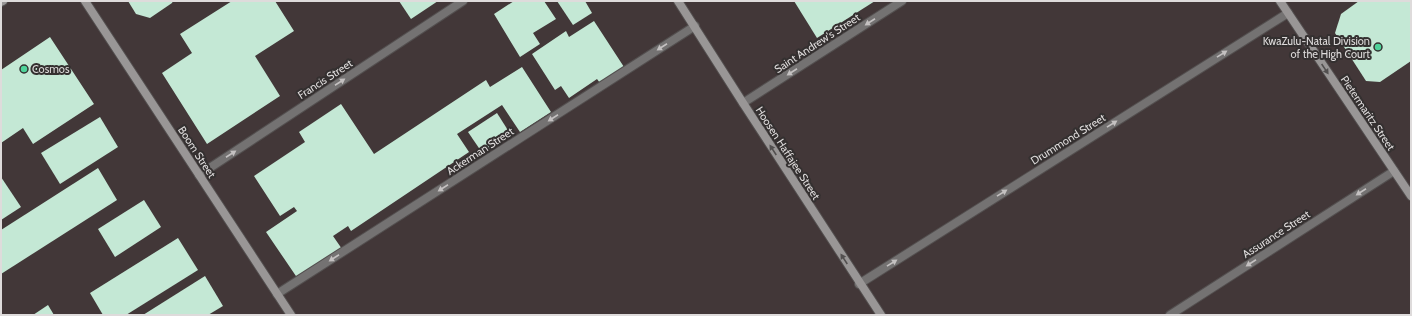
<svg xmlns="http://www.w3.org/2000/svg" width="1412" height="316" font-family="Cabin,sans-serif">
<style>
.built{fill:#423738}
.building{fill:#c4e8d5}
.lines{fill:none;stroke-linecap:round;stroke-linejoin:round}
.lane-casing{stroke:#534f4f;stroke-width:10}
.street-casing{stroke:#534f4f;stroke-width:10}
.secondary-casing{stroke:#534f4f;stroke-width:10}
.lane{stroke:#747272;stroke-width:8}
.street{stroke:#747272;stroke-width:8}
.secondary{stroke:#999696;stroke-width:8}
.oneway{fill:#c4c1c1}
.oneway2{fill:#524f4f}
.poi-dot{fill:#4ed39a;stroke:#343030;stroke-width:1.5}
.labels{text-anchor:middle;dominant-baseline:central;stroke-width:4;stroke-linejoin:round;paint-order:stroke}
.poi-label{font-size:11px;fill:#dedbdb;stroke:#343030;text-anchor:end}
.street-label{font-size:11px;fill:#dedbdb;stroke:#343030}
</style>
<rect width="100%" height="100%" fill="#343030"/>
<rect class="built" x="1" y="1" width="1410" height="314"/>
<g class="building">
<polygon points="128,1 173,1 172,3 150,18 136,14"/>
<polygon points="232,1 275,1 294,31 255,56 280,96 207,144 162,73 192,53 180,34"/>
<polygon points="399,1 438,1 411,19"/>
<polygon points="514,1 544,1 556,19 533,33 540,44 520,57 494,14"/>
<polygon points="557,1 585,1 592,13 573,25"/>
<polygon points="794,1 875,1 817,38"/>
<polygon points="1359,1 1411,1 1411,61 1380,82 1366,81 1335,33 1341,14"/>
<polygon points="594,21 624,67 600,83 597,79 569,98 561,86 555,90 532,54 566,31 569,37"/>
<polygon points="50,37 94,104 33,144 23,128 1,143 1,70"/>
<polygon points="522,67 551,112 520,132 502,105 457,134 469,152 351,231 348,226 333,236 342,249 298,279 266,232 297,211 294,207 280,216 254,176 305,142 299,132 341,104 374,154 486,80 490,87"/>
<polygon points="497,113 511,135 483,154 468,132"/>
<polygon points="100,117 118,147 60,184 41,153"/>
<polygon points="98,168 117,200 1,274 1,230"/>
<polygon points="1,177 21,207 1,220"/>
<polygon points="144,200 161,227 115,257 98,229"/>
<polygon points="178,238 198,270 126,315 103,315 90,293"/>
<polygon points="205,276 223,306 208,315 143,315"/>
<polygon points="48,305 54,315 33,315"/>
</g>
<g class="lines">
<defs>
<g id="lane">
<polyline points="199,175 463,1"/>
<polyline points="277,294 695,26"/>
</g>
<g id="street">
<polyline points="743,103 902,1"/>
<polyline points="859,284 1288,13"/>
<polyline points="1170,315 1394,171"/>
</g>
<g id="secondary">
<polyline points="85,1 291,315"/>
<polyline points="678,1 743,103 881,315"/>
<polyline points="1280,1 1411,196"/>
<polyline points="1,2 3,1"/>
</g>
</defs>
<use href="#lane" class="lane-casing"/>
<use href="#street" class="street-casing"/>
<use href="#secondary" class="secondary-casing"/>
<use href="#lane" class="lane"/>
<use href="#street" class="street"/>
<use href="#secondary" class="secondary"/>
</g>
<defs><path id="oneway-solid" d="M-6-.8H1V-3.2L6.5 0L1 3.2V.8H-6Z"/></defs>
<g class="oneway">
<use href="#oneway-solid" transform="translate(870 22) rotate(147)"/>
<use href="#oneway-solid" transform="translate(662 47) rotate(147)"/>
<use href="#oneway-solid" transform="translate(1222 54) rotate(-32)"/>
<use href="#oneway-solid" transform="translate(792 72) rotate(147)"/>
<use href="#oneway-solid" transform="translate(340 82) rotate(-33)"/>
<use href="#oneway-solid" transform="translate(553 118) rotate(147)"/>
<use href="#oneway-solid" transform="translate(1112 124) rotate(-32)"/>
<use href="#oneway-solid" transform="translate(231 154) rotate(-33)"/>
<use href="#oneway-solid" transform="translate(443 188) rotate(147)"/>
<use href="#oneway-solid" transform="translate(1361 192) rotate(147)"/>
<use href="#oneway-solid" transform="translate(1002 193) rotate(-32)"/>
<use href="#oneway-solid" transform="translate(334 258) rotate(147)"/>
<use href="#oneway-solid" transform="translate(892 263) rotate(-32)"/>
<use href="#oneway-solid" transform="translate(1251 263) rotate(147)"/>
</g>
<g class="oneway2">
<use href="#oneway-solid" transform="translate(1325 69) rotate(56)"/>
<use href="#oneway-solid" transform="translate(773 150) rotate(-123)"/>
<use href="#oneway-solid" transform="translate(844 259) rotate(-123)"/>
</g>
<g class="poi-dot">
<circle cx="1378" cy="47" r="4"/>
<circle cx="24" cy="69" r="4"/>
</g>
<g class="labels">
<g class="poi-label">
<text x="1370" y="41">KwaZulu-Natal Division<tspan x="1370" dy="13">of the High Court</tspan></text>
<text x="32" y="69" text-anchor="start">Cosmos</text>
</g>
<g class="street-label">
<text transform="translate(817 43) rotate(-33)">Saint Andrew's Street</text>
<text transform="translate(325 79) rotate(-33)">Francis Street</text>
<text transform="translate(1368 113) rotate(56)">Pietermaritz Street</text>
<text transform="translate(1068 139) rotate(-32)">Drummond Street</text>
<text transform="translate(480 151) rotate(-33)">Ackerman Street</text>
<text transform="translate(197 152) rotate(57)">Boom Street</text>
<text transform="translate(788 153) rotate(57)">Hoosen Haffajee Street</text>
<text transform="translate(1276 234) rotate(-33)">Assurance Street</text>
</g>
</g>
<rect width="1412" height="316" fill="none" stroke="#dedbdb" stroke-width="4"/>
</svg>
